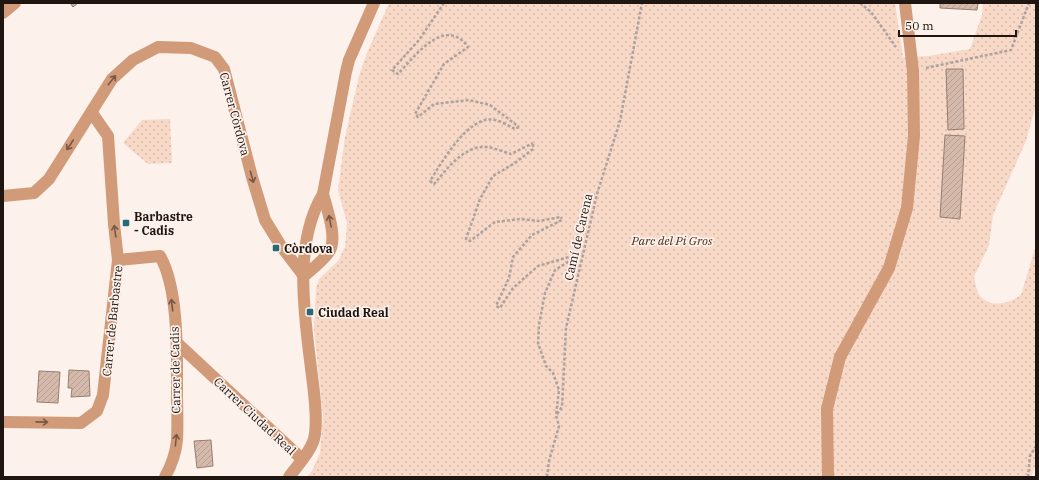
<svg xmlns="http://www.w3.org/2000/svg" width="1039" height="480" font-family="'IBM Plex Serif',serif">
<style>
.grass{fill:url(#grass-dots)}
.building{fill:url(#building-hatch);stroke:#977e70}
.lines{fill:none;stroke-linecap:round;stroke-linejoin:round}
.path{stroke:#ada29d;stroke-width:2.5;stroke-dasharray:3 2;stroke-linecap:butt}
.minor{stroke:#d19a79;stroke-width:12}
.oneway{stroke:#785845}
.poi-dot{fill:#27687b;stroke:#fdf1eb;stroke-width:1.5}
.labels{text-anchor:middle;dominant-baseline:central;stroke-width:3.5;stroke-linejoin:round;paint-order:stroke}
.street-label{font-size:12px;fill:#1f1611;stroke:#fdf1eb}
.poi-label{font-size:12px;font-weight:bold;fill:#1f1611;stroke:#fdf1eb;text-anchor:start}
.park-label{font-size:12px;font-style:italic;fill:#4a2913;stroke:#fdf1eb}
</style>
<defs>
<pattern id="grass-dots" width="8" height="8" patternUnits="userSpaceOnUse"><rect width="8" height="8" fill="#f8d8c6"/><path d="M2 2h.1M6 6h.1" fill="none" stroke="#d4b9a9" stroke-width="1.8" stroke-linecap="round"/></pattern>
<pattern id="building-hatch" width="6" height="6" patternUnits="userSpaceOnUse"><rect width="6" height="6" fill="#d5baab"/><path d="M-1 1l2-2M0 6l6-6M5 7l2-2" fill="none" stroke="#b69f92"/></pattern>
</defs>
<rect width="100%" height="100%" fill="#fdf1eb"/>
<g class="grass">
<path d="M389,3H895L903,57L928,56L970,49L982,15L983,3H1036V105L1026,141L993,215L989,245L974,277C975,282 977,292 980,296C992,309 1009,303 1021,295L1036,245V464L1031,477H307L312,471L320,453L323,416L314,330L316,288L319,279L338,261L345,247L347,223L338,190L345,137L359,76L367,53Z"/>
<polygon points="170,119 172,163 148,164 123,143 142,120"/>
</g>
<g class="building">
<polygon points="70,3 78,3 73,7"/>
<polygon points="940,3 978,3 977,10 940,8"/>
<polygon points="946,69 963,69 964,129 948,130"/>
<polygon points="945,135 965,136 960,219 940,217"/>
<polygon points="69,370 89,371 90,396 71,397 72,388 68,388"/>
<polygon points="39,371 60,372 58,403 37,402"/>
<polygon points="211,440 213,466 197,468 194,441"/>
</g>
<g class="lines">
<g class="path">
<path d="M444,3L419,40L392,70L398,74C415,56 445,15 468,47L444,64L415,114L418,117L434,104L469,100L490,105L519,127"/>
<polyline points="860,3 871,12 896,47"/>
<polyline points="926,68 1011,50 1029,3"/>
<path d="M519,127L515,129C509,126 501,121 495,120C469,114 442,162 430,181L434,184C447,169 464,145 487,147C495,148 504,152 511,154L533,143"/>
<polyline points="533,144 533,149 515,163 493,176 480,199 466,239 470,241 495,222 520,219 539,221 561,217"/>
<polyline points="557,414 562,407 566,328 597,194 620,121 642,3"/>
<polyline points="547,477 549,461 559,426 556,415 559,390 553,373 546,366 538,343 539,325 545,293 555,270 571,260 569,257 538,266 513,288 500,308 496,306 509,278 513,257 532,235 562,220 561,217"/>
<polyline points="1028,477 1030,456 1036,446"/>
</g>
<g class="minor">
<polyline points="3,13 15,3"/>
<polyline points="3,196 34,193 49,179 112,79 133,60 158,47 191,48 215,57 224,69 252,177 265,220 281,246 304,276"/>
<path d="M118,260L160,256C179,289 177,356 177,394C177,409 178,424 177,440C176,452 171,466 165,477"/>
<path d="M304,276C312,269 323,261 329,252C338,239 327,209 323,194"/>
<polyline points="177,343 302,459"/>
<polyline points="3,422 81,423 97,411 103,395 118,260 114,224 108,136 92,113"/>
<path d="M289,477C297,466 308,455 313,442C319,427 314,392 312,376C305,319 292,245 323,194L346,72L349,60L374,3"/>
<polyline points="828,477 827,409 840,357 889,268 907,208 914,136 913,71 905,3"/>
</g>
</g>
<defs><path id="oneway-shaft" d="M-6 0H5M1.5-3L5.5 0L1.5 3" fill="none" stroke-width="1.6" stroke-linecap="round" stroke-linejoin="round"/></defs>
<g class="oneway">
<use href="#oneway-shaft" transform="translate(112 80) rotate(-51)"/>
<use href="#oneway-shaft" transform="translate(70 145) rotate(123)"/>
<use href="#oneway-shaft" transform="translate(252 177) rotate(74)"/>
<use href="#oneway-shaft" transform="translate(330 221) rotate(-101)"/>
<use href="#oneway-shaft" transform="translate(115 231) rotate(-98)"/>
<use href="#oneway-shaft" transform="translate(172 305) rotate(-97)"/>
<use href="#oneway-shaft" transform="translate(42 422) rotate(1)"/>
<use href="#oneway-shaft" transform="translate(176 440) rotate(-84)"/>
</g>
<g class="poi-dot">
<rect x="122" y="219" width="8" height="8" rx="2"/>
<rect x="272" y="244" width="8" height="8" rx="2"/>
<rect x="306" y="308" width="8" height="8" rx="2"/>
</g>
<g class="labels">
<g class="street-label">
<text transform="translate(235 114) rotate(75)">Carrer Còrdova</text>
<text transform="translate(578 237) rotate(-77)">Camí de Carena</text>
<text transform="translate(112 321) rotate(-84)">Carrer de Barbastre</text>
<text transform="translate(175 370) rotate(-91)">Carrer de Cadis</text>
<text transform="translate(255 416) rotate(43)">Carrer Ciudad Real</text>
</g>
<g class="poi-label">
<text x="134" y="216">Barbastre<tspan x="134" dy="14">- Cadis</tspan></text>
<text x="284" y="248">Còrdova</text>
<text x="318" y="312">Ciudad Real</text>
</g>
<g class="park-label">
<text x="672" y="240">Parc del Pi Gros</text>
</g>
</g>
<rect width="1039" height="480" fill="none" stroke="#1f1611" stroke-width="8"/>
<path d="M899 30v6h117v-6" fill="none" stroke="#1f1611" stroke-width="2"/>
<text x="905" y="30" font-size="12" fill="#1f1611" stroke="#fdf1eb" stroke-width="3" paint-order="stroke">50 m</text>
</svg>
